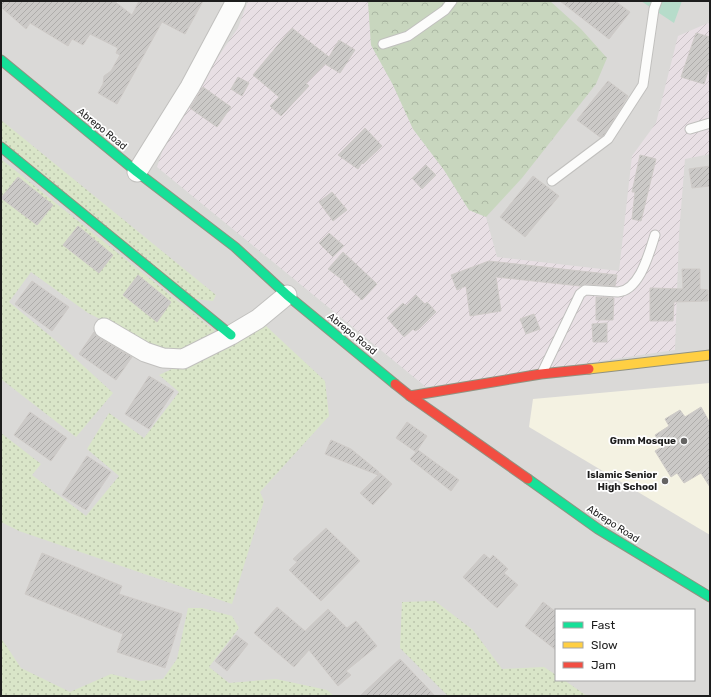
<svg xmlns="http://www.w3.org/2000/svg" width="711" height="697" font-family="Rubik,sans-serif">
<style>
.residential{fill:#dad9d7;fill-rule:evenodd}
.industrial{fill:url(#industrial-furrows)}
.education{fill:#f4f2e2}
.grass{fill:url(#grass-dots)}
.forest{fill:url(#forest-crowns)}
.pitch{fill:#b6dcca}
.building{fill:url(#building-hatch);stroke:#cecac7}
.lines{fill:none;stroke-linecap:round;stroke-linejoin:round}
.lane-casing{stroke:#c1c0be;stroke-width:11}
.street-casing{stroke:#c1c0be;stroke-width:21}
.fast-casing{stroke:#919280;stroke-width:11}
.slow-casing{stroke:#919280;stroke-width:11}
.jam-casing{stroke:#919280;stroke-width:11}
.lane{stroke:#fcfcfb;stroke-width:9}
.street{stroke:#fcfcfb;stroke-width:19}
.fast{stroke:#16e098;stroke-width:9}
.slow{stroke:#ffcf43;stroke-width:9}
.jam{stroke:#f24e42;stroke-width:9}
.poi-dot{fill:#656463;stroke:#fff;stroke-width:1.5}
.labels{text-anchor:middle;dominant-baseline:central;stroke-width:3.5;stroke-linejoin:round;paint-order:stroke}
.street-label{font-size:10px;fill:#1d1d1d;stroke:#fff}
.poi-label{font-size:10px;font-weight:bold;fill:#1d1d1d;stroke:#fff;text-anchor:end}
</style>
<defs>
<pattern id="industrial-furrows" width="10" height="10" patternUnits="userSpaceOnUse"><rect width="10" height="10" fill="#e8dfe4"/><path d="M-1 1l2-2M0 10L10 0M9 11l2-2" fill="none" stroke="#c7bfc3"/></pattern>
<pattern id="grass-dots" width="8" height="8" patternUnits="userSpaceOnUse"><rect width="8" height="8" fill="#d9e5c8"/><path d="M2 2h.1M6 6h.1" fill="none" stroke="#bac4ab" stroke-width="1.8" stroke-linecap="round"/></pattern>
<pattern id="forest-crowns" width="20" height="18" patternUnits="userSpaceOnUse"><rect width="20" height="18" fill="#c8d6be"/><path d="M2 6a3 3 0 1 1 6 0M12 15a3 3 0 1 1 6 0" fill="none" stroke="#abb7a3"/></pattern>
<pattern id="building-hatch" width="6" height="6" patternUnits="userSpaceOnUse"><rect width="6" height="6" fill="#cbc9c7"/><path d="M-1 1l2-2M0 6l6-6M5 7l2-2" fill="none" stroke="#aeacaa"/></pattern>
</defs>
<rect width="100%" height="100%" fill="#ebe9e6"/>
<path class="residential" d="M1,1H710V696H1ZM556,610H694V680H556Z"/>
<polygon class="industrial" points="248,1 368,1 371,45 393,85 413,129 444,170 469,210 486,217 497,257 619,271 632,156 656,123 678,36 708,23 710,24 710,154 685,159 679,234 675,350 426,387 157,167 171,125 238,28"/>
<polygon class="education" points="710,383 710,535 529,427 533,399"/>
<g class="grass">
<polygon points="1,120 216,295 213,301 194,299 1,140"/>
<polygon points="1,159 215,331 210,337 169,354 88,313 31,272 9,302 55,340 113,393 76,437 1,379"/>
<polygon points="266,326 325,381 329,416 260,492 264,501 232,604 19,531 1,522 1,433 41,464 32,475 86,516 119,476 87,449 109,413 144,438 179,392 159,375"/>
<polygon points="435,601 473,630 502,669 544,667 556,675 556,680 564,680 587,696 448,696 400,648 402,602"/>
<polygon points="188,608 202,608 232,616 239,628 209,667 229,683 276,679 327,690 334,696 1,696 1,638 21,668 70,692 111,674 140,681 163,679 177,659"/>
</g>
<polygon class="forest" points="368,1 550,1 581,29 607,58 596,84 522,178 486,217 469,210 444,170 413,129 393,85 371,45"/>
<polygon class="pitch" points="641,1 682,1 674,23"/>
<g class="building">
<polygon points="1,1 114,1 132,15 139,1 203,1 185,34 162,22 117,104 98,93 103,84 104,76 111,71 120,55 116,53 118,48 90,34 83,45 72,39 68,46 30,23 26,29 1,7"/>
<polygon points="560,1 615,1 630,12 609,39"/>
<polygon points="292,28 329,57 339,40 355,50 340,73 325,64 306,83 309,86 281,116 270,106 279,97 253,75"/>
<polygon points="696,33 710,37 710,65 704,84 681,77"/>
<polygon points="238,77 249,83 242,96 231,89"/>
<polygon points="608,81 628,96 604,135 600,137 577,120"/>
<polygon points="203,87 231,107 217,127 190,108"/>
<polygon points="365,128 382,146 363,164 362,163 358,169 338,155"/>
<polygon points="640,155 656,159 641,221 632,219 635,192 632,192"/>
<polygon points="426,165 436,175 422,189 412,178"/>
<polygon points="710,166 710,186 692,188 689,169"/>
<polygon points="533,176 559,196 525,237 500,217"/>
<polygon points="18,177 53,205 37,225 1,198"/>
<polygon points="332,192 347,210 333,221 319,202"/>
<polygon points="78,226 113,255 99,273 63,245"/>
<polygon points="329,233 344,246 333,257 319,243"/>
<polygon points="343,252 377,284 362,300 343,282 344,281 328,269"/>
<polygon points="489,261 617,275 615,286 585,284 580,286 496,277 501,311 470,316 466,286 457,290 451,275"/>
<polygon points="682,269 700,269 700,289 708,290 708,301 674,302 673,321 650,321 650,288 683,289"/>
<polygon points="138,275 171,302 157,322 123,295"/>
<polygon points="32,281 69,307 52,331 15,304"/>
<polygon points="416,295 425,304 427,302 436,312 419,329 415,331 413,329 404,337 387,318 403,303 406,306"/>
<polygon points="596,297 614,298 613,320 596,320"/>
<polygon points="534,314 540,329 526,334 520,319"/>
<polygon points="607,323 607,342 593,342 592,324"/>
<polygon points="94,332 98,337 132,357 116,380 79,354"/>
<polygon points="149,376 174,391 149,429 125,414"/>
<polygon points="701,407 710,423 710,487 701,473 684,483 677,473 671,477 655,451 662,447 655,435 669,426 665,419 680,410 685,417"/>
<polygon points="30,412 67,438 51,461 14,435"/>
<polygon points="407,422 427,436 416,452 396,438"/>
<polygon points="331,440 351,449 379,472 378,475 325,454"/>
<polygon points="418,450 459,480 451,491 410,459"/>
<polygon points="87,456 111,472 86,510 62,495"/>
<polygon points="380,473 392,484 373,505 360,493"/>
<polygon points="326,528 360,561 321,601 289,570 297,562 293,559"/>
<polygon points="42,553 122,586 119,594 182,614 165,668 117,652 123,634 25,594"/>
<polygon points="484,554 490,559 493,555 508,569 504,573 518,585 497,608 463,577"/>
<polygon points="543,602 556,612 556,650 525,626"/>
<polygon points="277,607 305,631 328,609 347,628 356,621 377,646 346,671 351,675 338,686 309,650 294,667 254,633"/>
<polygon points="236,635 248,644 227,671 215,661"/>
<polygon points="400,659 435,696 360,696 392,666"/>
</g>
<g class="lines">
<defs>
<g id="lane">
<polyline points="383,44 408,36 445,10 452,1"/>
<polyline points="690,129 710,123"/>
<polyline points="552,181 608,139 643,85 654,9 657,1"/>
<path d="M542,373L580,294L585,290L618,292C640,290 649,253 655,235"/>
</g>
<g id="street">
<polyline points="137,172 190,87 236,1"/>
<polyline points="104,328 145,352 163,358 183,359 231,335 258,319 287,295"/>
</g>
<g id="fast">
<polyline points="1,60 137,172 235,247 287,295 395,384"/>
<polyline points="1,147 231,335"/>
<polyline points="528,479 598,529 710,597"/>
</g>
<polyline id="slow" points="589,369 710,355"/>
<g id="jam">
<polyline points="395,384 410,396 528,479"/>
<polyline points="410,396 541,374 589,369"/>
</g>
</defs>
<use href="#lane" class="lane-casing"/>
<use href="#street" class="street-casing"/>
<use href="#fast" class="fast-casing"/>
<use href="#slow" class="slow-casing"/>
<use href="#jam" class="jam-casing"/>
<use href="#lane" class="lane"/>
<use href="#street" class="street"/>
<use href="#fast" class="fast"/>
<use href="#slow" class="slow"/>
<use href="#jam" class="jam"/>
</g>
<g class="poi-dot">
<circle cx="684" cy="441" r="4"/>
<circle cx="665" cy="481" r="4"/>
</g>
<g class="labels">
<g class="street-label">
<text transform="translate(102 129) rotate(39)">Abrepo Road</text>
<text transform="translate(352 334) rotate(39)">Abrepo Road</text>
<text transform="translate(613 524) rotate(33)">Abrepo Road</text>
</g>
<g class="poi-label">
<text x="676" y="441">Gmm Mosque</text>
<text x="657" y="475">Islamic Senior<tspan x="657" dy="12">High School</tspan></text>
</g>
</g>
<rect width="711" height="697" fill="none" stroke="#1d1d1d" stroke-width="4"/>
<rect x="555" y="609" width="140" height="72" fill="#ffffff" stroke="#a5a5a5"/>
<rect x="563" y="622" width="20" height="6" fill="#16e098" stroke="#a5a5a5"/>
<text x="591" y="629" font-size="12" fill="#1d1d1d">Fast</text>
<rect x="563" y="642" width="20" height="6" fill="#ffcf43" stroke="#a5a5a5"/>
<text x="591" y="649" font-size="12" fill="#1d1d1d">Slow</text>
<rect x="563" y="662" width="20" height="6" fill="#f24e42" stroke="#a5a5a5"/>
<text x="591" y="669" font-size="12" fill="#1d1d1d">Jam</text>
</svg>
